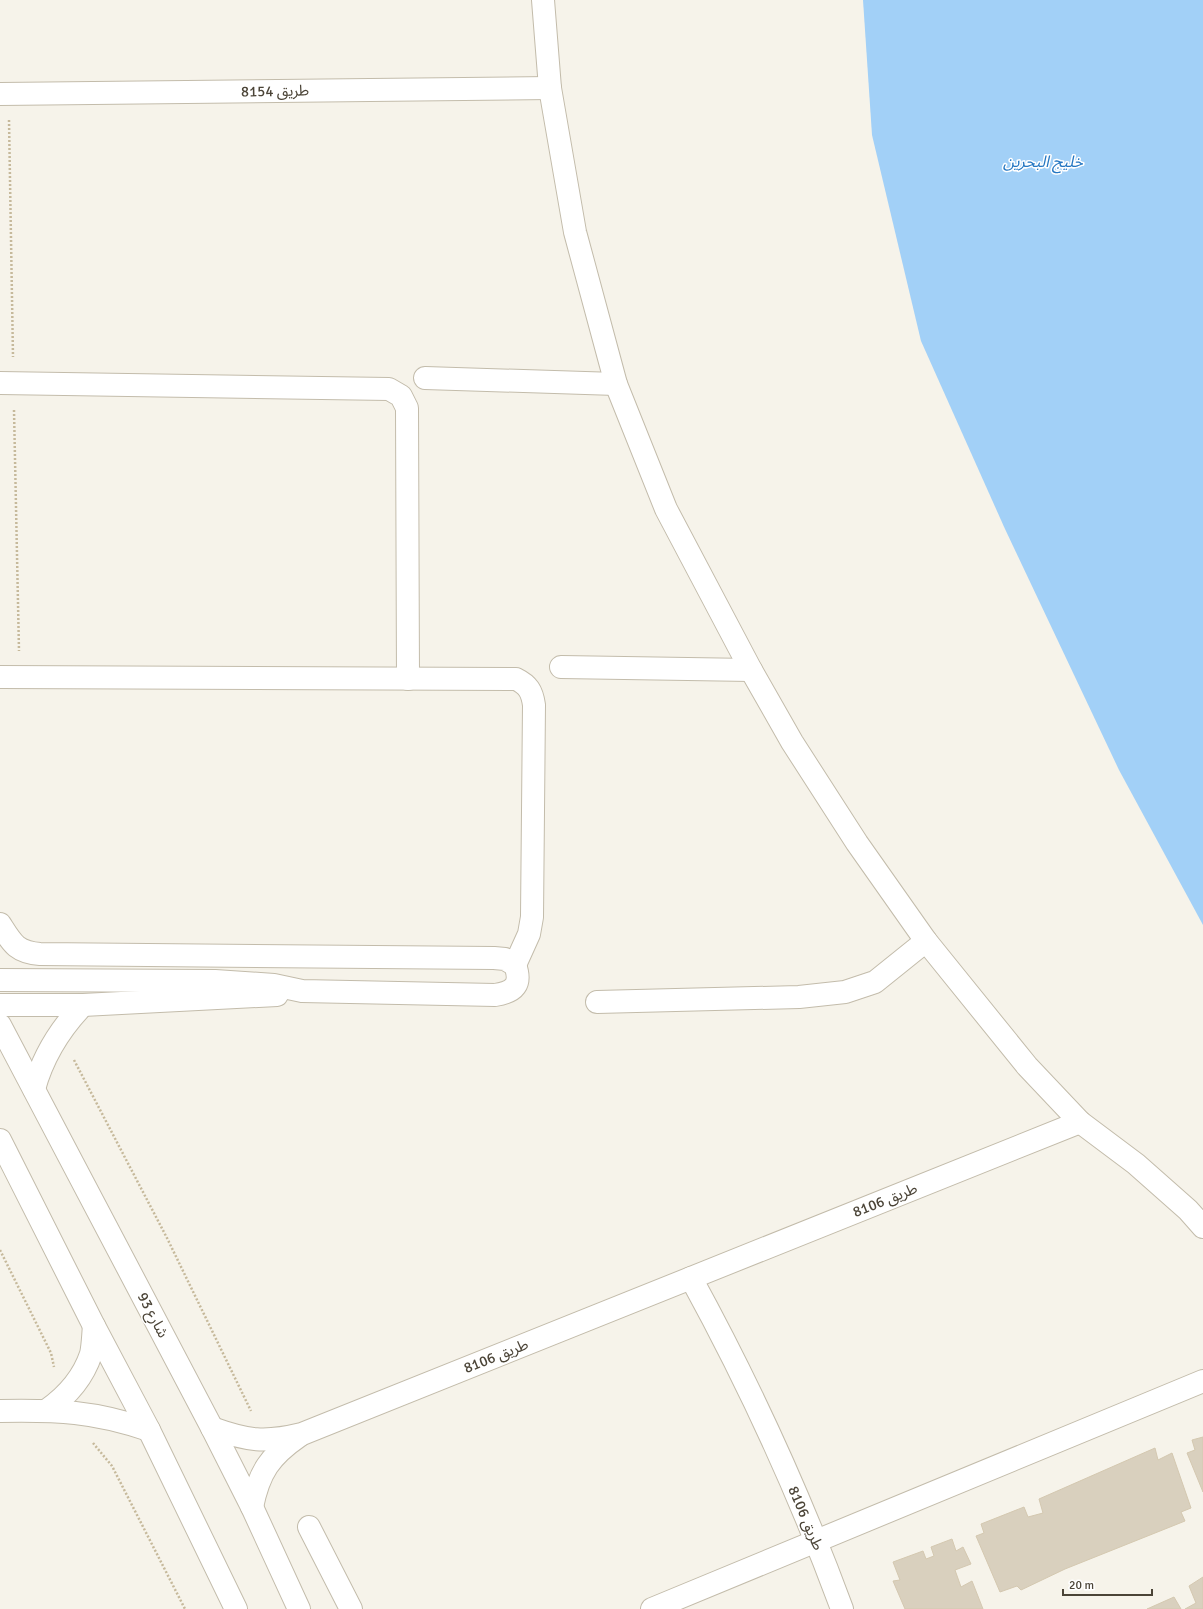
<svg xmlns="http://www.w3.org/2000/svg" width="1203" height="1609" font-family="Signika,'Noto Sans Arabic',sans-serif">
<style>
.water{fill:#a2d0f7}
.building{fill:#d9d0be;stroke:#d4c8b0}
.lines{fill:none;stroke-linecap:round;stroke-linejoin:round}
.minor-casing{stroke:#c3bcab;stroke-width:24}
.path{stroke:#c6b99b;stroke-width:2.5;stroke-dasharray:2 2;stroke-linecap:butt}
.minor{stroke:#fff;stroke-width:22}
.labels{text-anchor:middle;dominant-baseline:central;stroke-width:3;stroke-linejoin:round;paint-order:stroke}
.street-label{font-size:15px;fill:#4b4437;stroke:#fff}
.water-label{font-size:16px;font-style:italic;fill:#2577c2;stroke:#fff}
</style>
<rect width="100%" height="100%" fill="#f6f3ea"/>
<polygon class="water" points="863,0 1203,0 1203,925 1119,770 1005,529 921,341 872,135"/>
<g class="building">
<polygon points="1203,1437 1203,1492 1187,1453 1195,1450 1192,1440"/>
<polygon points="1155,1448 1158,1460 1172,1453 1191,1508 1181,1512 1185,1521 1065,1569 1021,1590 1017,1586 1000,1592 976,1536 984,1533 981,1524 1024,1507 1028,1517 1043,1513 1039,1499"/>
<polygon points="952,1539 956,1551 963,1547 971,1564 955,1570 961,1587 972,1581 983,1609 905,1609 893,1581 900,1580 893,1562 923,1551 926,1559 934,1556 931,1547"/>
<polygon points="1203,1577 1203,1609 1185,1609 1196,1603 1189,1586"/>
<polygon points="1174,1597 1181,1609 1147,1609"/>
</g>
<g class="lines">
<defs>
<g id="minor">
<polyline points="543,0 550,88 575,232 616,384 666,509 751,670 792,742 857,843 926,941 1027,1066 1080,1122 1136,1164 1188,1210 1203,1227"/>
<polyline points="0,94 550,88"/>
<polyline points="425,378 616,384"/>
<polyline points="0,383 389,389 401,396 407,408 408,679"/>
<polyline points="561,667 751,670"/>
<path d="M0,677L516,679C528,685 532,691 534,705L532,917L529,934L515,965"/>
<path d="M0,924C12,943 16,952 40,954L494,958L505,959L515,965C522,984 515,992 495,995L302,991L274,985L215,981L0,980"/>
<polyline points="597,1002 799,997 845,992 875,982 926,941"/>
<polyline points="0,1005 83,1005 277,995"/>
<polyline points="0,1025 212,1428 252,1507 299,1609"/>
<path d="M34,1089C43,1056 59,1030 83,1005"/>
<polyline points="0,1140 94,1326 149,1430 236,1609"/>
<path d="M691,1278C749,1384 800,1495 842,1609"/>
<path d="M47,1410C67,1396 83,1378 91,1354C93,1345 93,1335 94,1326"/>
<path d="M0,1411C57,1410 94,1411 149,1430"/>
<path d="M212,1428C248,1441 265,1443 302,1434L1080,1122"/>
<path d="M252,1507C259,1472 270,1456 299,1436"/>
<polyline points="309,1527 351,1609"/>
<polyline points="652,1609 1203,1381"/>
</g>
</defs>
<use href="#minor" class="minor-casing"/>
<g class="path">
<polyline points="9,120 13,357"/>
<polyline points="14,410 19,651"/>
<polyline points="74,1060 167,1238 251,1411"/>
<polyline points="0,1250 51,1353 54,1367"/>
<polyline points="93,1443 112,1466 185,1609"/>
</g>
<use href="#minor" class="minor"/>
</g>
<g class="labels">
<g class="street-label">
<text transform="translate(275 91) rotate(-1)">طريق 8154</text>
<text transform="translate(885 1200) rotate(-22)">طريق 8106</text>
<text transform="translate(153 1315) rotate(62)">شارع 93</text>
<text transform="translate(496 1356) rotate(-22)">طريق 8106</text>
<text transform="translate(806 1518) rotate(67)">طريق 8106</text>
</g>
<g class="water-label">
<text x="1043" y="162">خليج البحرين</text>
</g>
</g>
<path d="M1063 1589v6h89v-6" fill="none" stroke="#4b4437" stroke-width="2"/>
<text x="1069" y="1589" font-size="12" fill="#4b4437" stroke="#ffffff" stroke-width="3" paint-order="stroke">20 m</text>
</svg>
